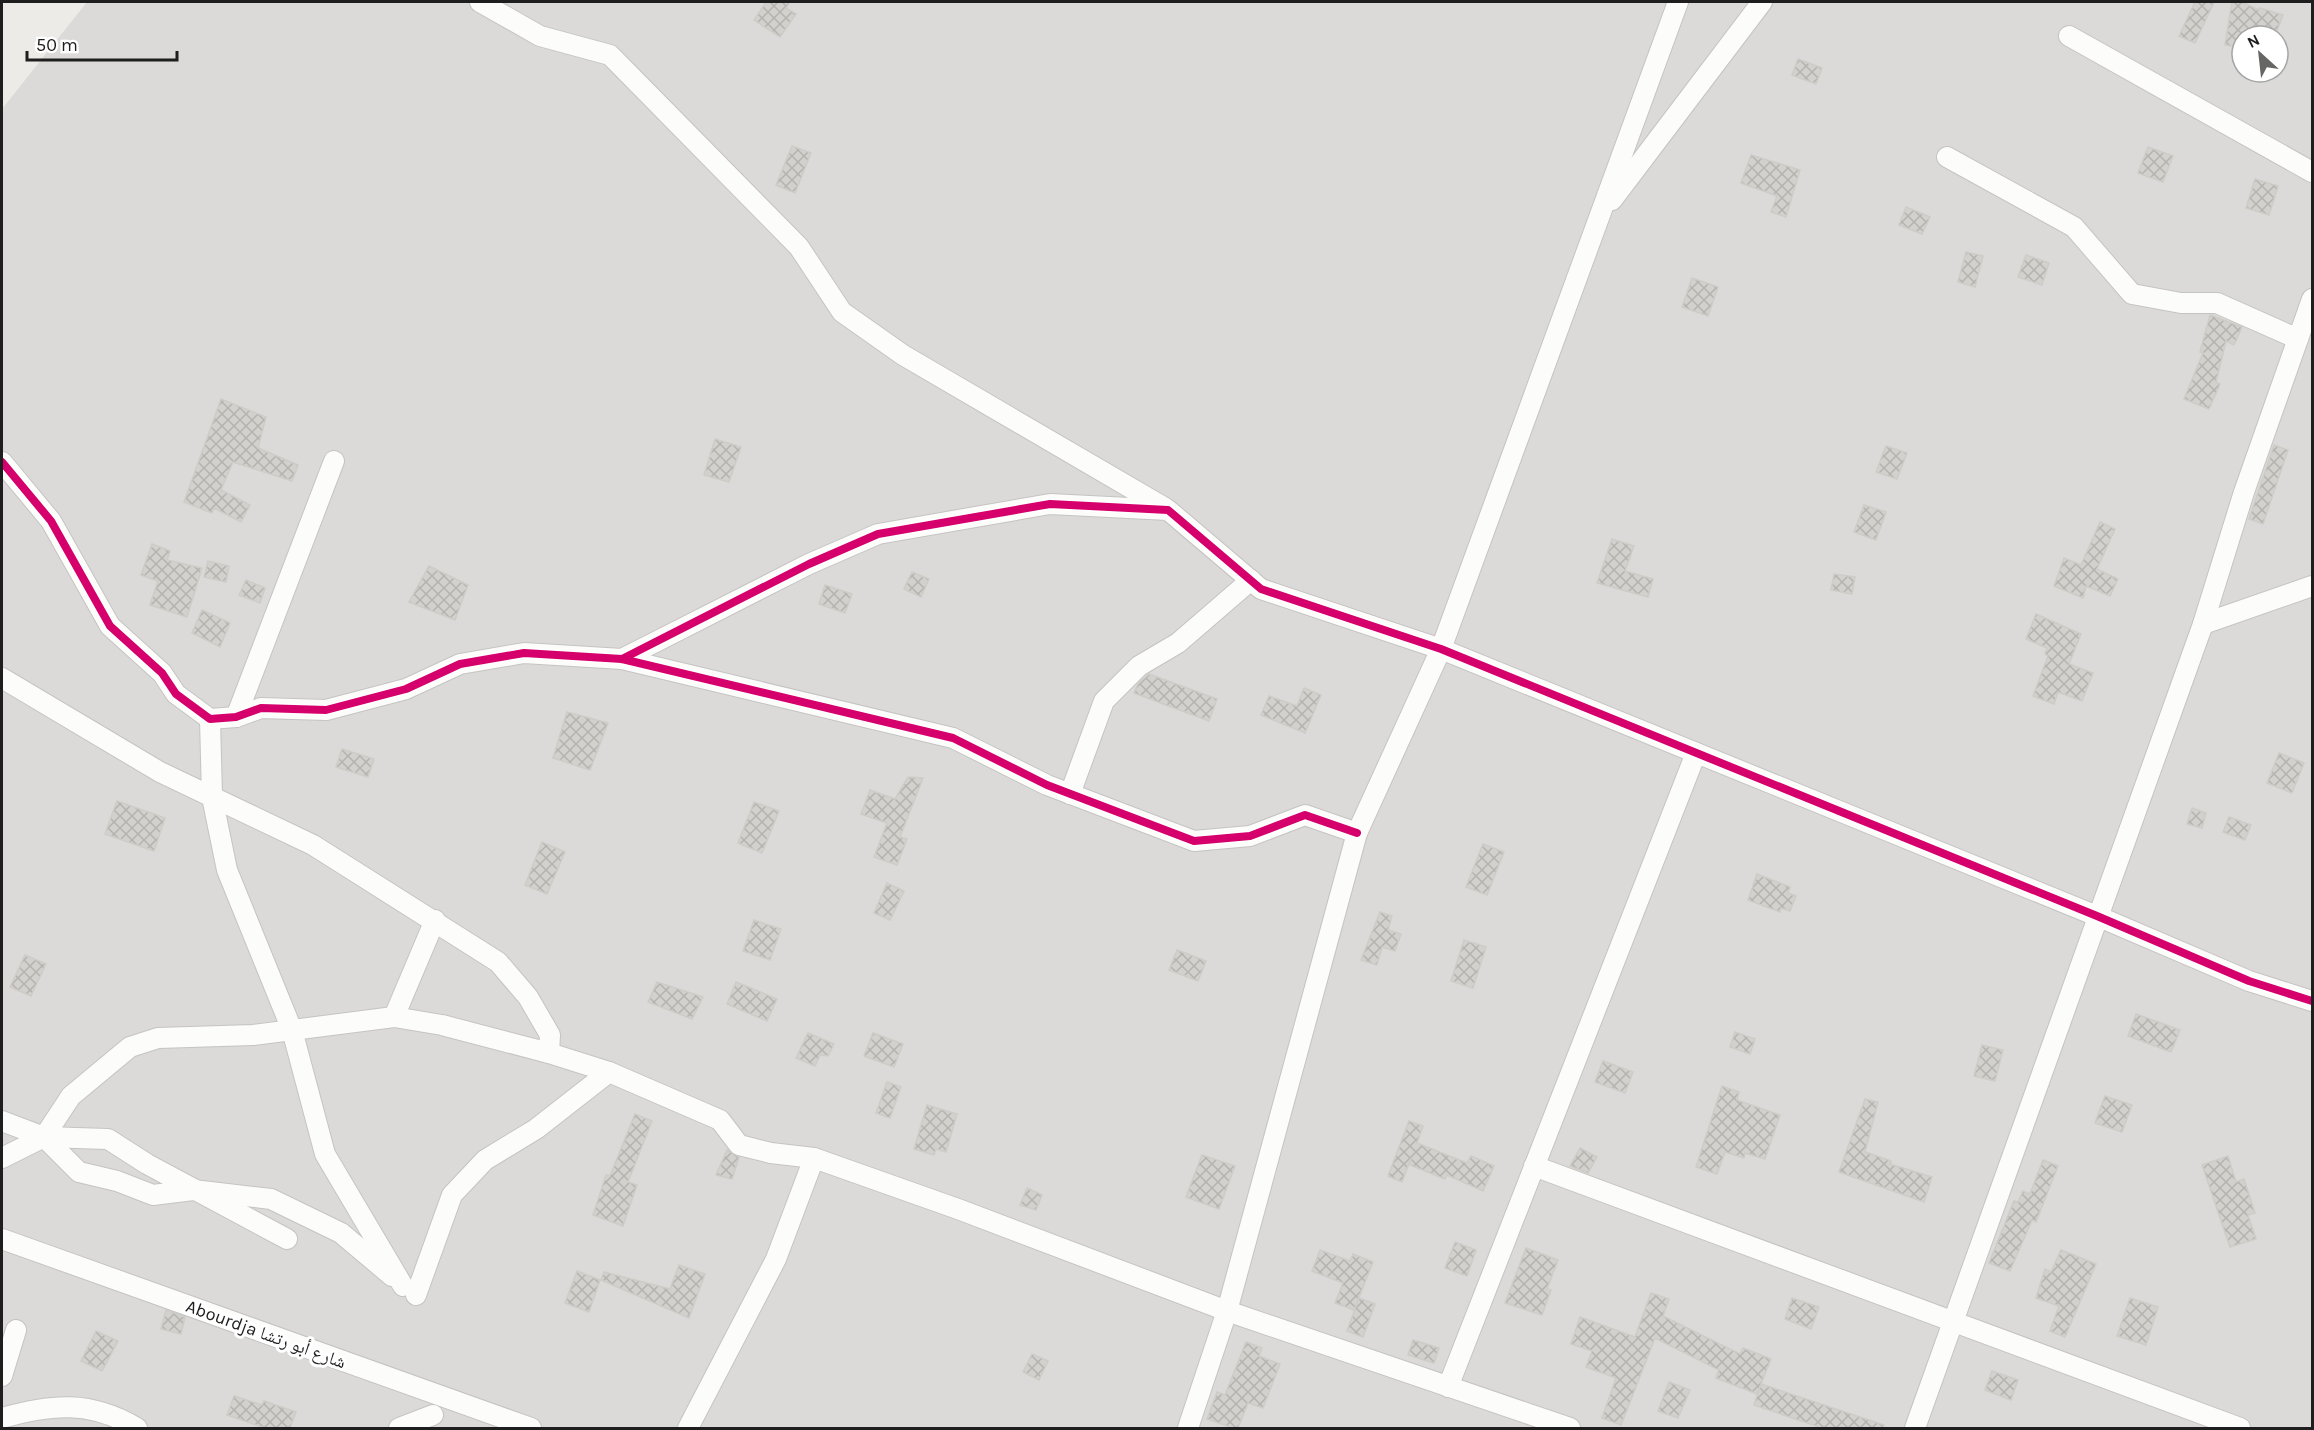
<svg xmlns="http://www.w3.org/2000/svg" width="2314" height="1430" font-family="Karla,'Noto Naskh Arabic',sans-serif">
<style>
.residential{fill:#dbdad8;fill-rule:evenodd}
.building{fill:url(#building-cross-hatch);stroke:#cfccc8;stroke-width:1.5}
.lines{fill:none;stroke-linecap:round;stroke-linejoin:round}
.minor-casing{stroke:#c5c4c3;stroke-width:22}
.minor{stroke:#fcfcfb;stroke-width:20}
.cycleway-casing{stroke:#fff;stroke-width:11}
.cycleway{stroke:#d6006c;stroke-width:8}
.labels{text-anchor:middle;dominant-baseline:central;stroke-width:6;stroke-linejoin:round;paint-order:stroke}
.street-label{font-size:18px;fill:#1e1e1e;stroke:#fff}
</style>
<defs>
<pattern id="building-cross-hatch" width="8" height="8" patternUnits="userSpaceOnUse" patternTransform="scale(1.5)"><rect width="8" height="8" fill="#d3d1ce"/><path d="M0 0l8 8M0 8l8-8" fill="none" stroke="#b5b3b0"/></pattern>
</defs>
<rect width="100%" height="100%" fill="#ecebe7"/>
<path class="residential" d="M87,2H2312V1428H2V109ZM2242,36H2278V72H2242Z"/>
<g class="building">
<polygon points="766,2 790,2 786,8 796,14 780,37 754,20"/>
<polygon points="2195,2 2214,2 2195,43 2179,36"/>
<polygon points="2232,2 2242,2 2259,10 2260,8 2283,15 2275,36 2242,36 2242,48 2225,45"/>
<polygon points="1798,59 1822,68 1816,84 1792,75"/>
<polygon points="792,146 811,153 795,193 776,185"/>
<polygon points="2148,147 2173,156 2163,182 2138,173"/>
<polygon points="1751,155 1800,170 1786,217 1771,212 1777,196 1741,183"/>
<polygon points="2255,179 2278,186 2269,215 2246,208"/>
<polygon points="1906,207 1930,217 1922,234 1899,225"/>
<polygon points="1966,252 1983,256 1975,287 1958,282"/>
<polygon points="2026,255 2049,263 2042,285 2018,277"/>
<polygon points="1692,278 1718,287 1708,316 1682,307"/>
<polygon points="2210,315 2242,327 2234,345 2226,341 2216,382 2220,384 2209,409 2184,399 2203,353 2200,352"/>
<polygon points="221,399 266,417 258,448 298,465 292,481 233,462 221,490 250,505 241,522 214,508 212,513 184,502"/>
<polygon points="715,439 741,447 729,482 704,475"/>
<polygon points="2274,445 2288,450 2263,524 2249,519"/>
<polygon points="1886,446 1907,453 1897,479 1876,472"/>
<polygon points="1864,505 1886,512 1876,540 1854,532"/>
<polygon points="2100,522 2115,529 2097,569 2118,579 2110,596 2086,586 2083,598 2054,586 2064,558 2081,565"/>
<polygon points="1612,539 1634,546 1625,571 1653,579 1648,597 1597,583"/>
<polygon points="152,544 170,551 167,560 202,568 187,617 150,605 158,581 141,575"/>
<polygon points="208,561 229,566 226,582 204,577"/>
<polygon points="429,566 468,585 455,620 409,602"/>
<polygon points="912,572 929,579 921,597 904,589"/>
<polygon points="1834,574 1855,577 1852,594 1831,590"/>
<polygon points="246,580 265,588 260,603 239,595"/>
<polygon points="825,585 852,594 845,613 819,604"/>
<polygon points="202,610 230,623 220,647 192,633"/>
<polygon points="2036,614 2081,634 2069,664 2093,673 2082,701 2058,692 2054,704 2033,696 2048,656 2045,654 2047,648 2026,639"/>
<polygon points="1149,674 1217,699 1209,721 1134,693 1138,684"/>
<polygon points="1304,688 1321,695 1305,733 1261,715 1269,696 1297,706"/>
<polygon points="567,712 608,723 590,770 553,758"/>
<polygon points="342,749 374,759 368,777 336,767"/>
<polygon points="2279,753 2304,763 2292,793 2267,783"/>
<polygon points="908,777 923,778 900,837 907,839 897,865 874,857 887,823 861,814 870,790 895,799"/>
<polygon points="117,801 165,818 154,851 105,834"/>
<polygon points="754,802 779,811 762,853 738,843"/>
<polygon points="2192,808 2206,813 2202,828 2187,824"/>
<polygon points="2229,817 2251,825 2245,840 2223,832"/>
<polygon points="542,842 565,852 547,894 525,885"/>
<polygon points="1483,844 1504,852 1487,895 1466,887"/>
<polygon points="1757,874 1790,887 1788,893 1796,896 1790,911 1781,908 1780,912 1748,900"/>
<polygon points="887,883 904,891 890,920 874,913"/>
<polygon points="1380,912 1392,916 1388,930 1401,934 1395,951 1382,947 1377,965 1361,960"/>
<polygon points="754,920 781,929 770,960 743,951"/>
<polygon points="1464,940 1486,947 1473,988 1451,981"/>
<polygon points="1177,950 1206,961 1198,981 1169,970"/>
<polygon points="25,955 46,964 31,996 10,987"/>
<polygon points="657,982 703,997 692,1019 648,1002"/>
<polygon points="736,982 777,999 767,1021 727,1004"/>
<polygon points="2136,1014 2180,1030 2171,1052 2128,1036"/>
<polygon points="1735,1032 1755,1039 1750,1054 1730,1047"/>
<polygon points="808,1033 834,1044 828,1056 820,1055 815,1066 796,1058"/>
<polygon points="873,1033 903,1044 894,1067 864,1056"/>
<polygon points="1982,1045 2003,1050 1995,1081 1974,1076"/>
<polygon points="1603,1061 1633,1072 1625,1093 1595,1082"/>
<polygon points="887,1082 901,1087 890,1118 876,1113"/>
<polygon points="1722,1086 1739,1092 1737,1100 1780,1115 1765,1159 1745,1153 1744,1158 1725,1152 1717,1174 1696,1167"/>
<polygon points="2105,1096 2132,1105 2122,1132 2095,1123"/>
<polygon points="1865,1099 1878,1102 1865,1152 1891,1161 1890,1164 1932,1177 1924,1202 1839,1172"/>
<polygon points="927,1105 957,1114 946,1152 936,1149 934,1155 914,1149"/>
<polygon points="635,1114 652,1121 628,1182 637,1185 623,1226 593,1215 606,1175 610,1176"/>
<polygon points="1409,1121 1423,1126 1417,1143 1467,1163 1471,1156 1494,1166 1483,1191 1447,1175 1445,1179 1410,1165 1411,1158 1402,1182 1388,1176"/>
<polygon points="1580,1148 1597,1157 1588,1173 1570,1166"/>
<polygon points="727,1150 739,1157 732,1179 716,1175"/>
<polygon points="1202,1155 1235,1166 1219,1209 1186,1197"/>
<polygon points="2228,1156 2236,1182 2244,1179 2255,1213 2248,1215 2256,1239 2230,1247 2202,1165"/>
<polygon points="2043,1160 2058,1166 2036,1222 2032,1220 2010,1271 1989,1263 2014,1201 2018,1202 2023,1191 2030,1194"/>
<polygon points="1027,1188 1042,1195 1036,1210 1020,1205"/>
<polygon points="1455,1242 1476,1250 1467,1276 1445,1268"/>
<polygon points="1526,1248 1558,1260 1547,1289 1551,1290 1542,1315 1505,1303"/>
<polygon points="1320,1250 1350,1261 1353,1254 1373,1262 1354,1310 1335,1303 1343,1283 1312,1271"/>
<polygon points="2061,1250 2096,1264 2065,1337 2050,1331 2059,1306 2036,1298 2045,1269 2051,1272"/>
<polygon points="679,1265 705,1274 689,1318 601,1280 604,1272 670,1289"/>
<polygon points="577,1271 600,1280 589,1312 565,1303"/>
<polygon points="1651,1293 1669,1299 1663,1316 1740,1354 1743,1348 1771,1359 1757,1394 1716,1378 1719,1370 1655,1338 1621,1425 1602,1418 1616,1378 1586,1367 1592,1351 1571,1344 1580,1317 1635,1337"/>
<polygon points="1359,1298 1375,1304 1363,1337 1347,1331"/>
<polygon points="1792,1298 1819,1307 1811,1329 1785,1319"/>
<polygon points="2130,1298 2158,1307 2146,1345 2117,1336"/>
<polygon points="166,1310 185,1317 181,1334 161,1329"/>
<polygon points="96,1331 118,1341 102,1371 81,1361"/>
<polygon points="1413,1340 1439,1348 1434,1363 1408,1355"/>
<polygon points="1246,1342 1262,1348 1259,1356 1280,1364 1263,1408 1248,1403 1238,1428 1233,1428 1207,1419 1217,1392 1225,1395"/>
<polygon points="1032,1354 1048,1361 1039,1380 1023,1372"/>
<polygon points="1992,1371 2018,1380 2011,1400 1985,1390"/>
<polygon points="1669,1382 1690,1390 1678,1418 1658,1411"/>
<polygon points="1761,1384 1884,1425 1883,1428 1822,1428 1754,1405"/>
<polygon points="234,1396 262,1405 264,1401 296,1412 290,1428 265,1428 227,1415"/>
</g>
<g class="lines">
<defs>
<g id="minor">
<polyline points="480,2 540,36 610,55 799,247 842,312 903,355 1165,508"/>
<polyline points="2069,36 2312,172"/>
<polyline points="1947,157 2074,227 2132,294 2181,303 2217,303 2298,339"/>
<polyline points="1612,200 1762,2"/>
<polyline points="2,462 51,521 110,626 162,673 176,694 210,719 236,717 261,708 326,710 406,689 460,664 524,653 622,659 953,738 1047,785 1194,841 1250,836 1305,815 1357,833"/>
<polyline points="2203,624 2312,586"/>
<polyline points="622,659 809,564 878,534 1050,504 1168,510 1261,589 1441,649 2097,916 2249,981 2312,1001"/>
<polyline points="2,678 160,772 313,845 498,962 528,997 550,1035 549,1053"/>
<polyline points="236,717 334,461"/>
<polyline points="210,719 212,797 227,870 292,1030 325,1154 403,1286"/>
<polyline points="1070,794 1104,701 1139,666 1178,643 1251,580"/>
<polyline points="394,1017 435,920"/>
<polyline points="2,1121 44,1137 108,1139 147,1164 287,1239"/>
<polyline points="44,1137 79,1172 117,1181 153,1195 193,1190 271,1199 341,1233 392,1276"/>
<polyline points="2,1158 44,1137 71,1096 130,1047 158,1038 253,1035 394,1017 442,1025 549,1053 609,1072 720,1120 739,1145 771,1153 814,1158"/>
<polyline points="1534,1166 2240,1428"/>
<polyline points="2,1239 531,1428"/>
<polyline points="416,1295 452,1195 485,1160 536,1129 609,1072"/>
<polyline points="2,1376 16,1330"/>
<polyline points="1448,1387 1696,753"/>
<path d="M2,1418C51,1404 90,1400 137,1428"/>
<polyline points="399,1428 433,1415"/>
<polyline points="688,1428 776,1259 814,1158 958,1209 1227,1311 1570,1428"/>
<polyline points="1188,1428 1227,1311 1357,833 1441,649 1678,2"/>
<polyline points="1915,1428 2203,624 2244,492 2312,299"/>
</g>
</defs>
<use href="#minor" class="minor-casing"/>
<use href="#minor" class="minor"/>
<defs>
<g id="cycleway">
<polyline points="2,462 51,521 110,626 162,673 176,694 210,719 236,717 261,708 326,710 406,689 460,664 524,653 622,659 953,738 1047,785 1194,841 1250,836 1305,815 1357,833"/>
<polyline points="622,659 809,564 878,534 1050,504 1168,510 1261,589 1441,649 2097,916 2249,981 2312,1001"/>
</g>
</defs>
<use href="#cycleway" class="cycleway-casing"/>
<use href="#cycleway" class="cycleway"/>
</g>
<g class="labels">
<g class="street-label">
<text transform="translate(266 1334) rotate(20)">Abourdja شارع أبو رتشا</text>
</g>
</g>
<rect width="2314" height="1430" fill="none" stroke="#1e1e1e" stroke-width="6"/>
<g transform="translate(2260 54) rotate(333)"><circle r="28" fill="#ffffff" stroke="#a5a5a5" stroke-width="1.5"/>
<path d="M0-4.5L10 22L0 15L-10 22Z" fill="#666664"/>
<text y="-9" font-size="16" font-weight="bold" text-anchor="middle" fill="#1e1e1e">N</text>
</g>
<path d="M27 51v9h150v-9" fill="none" stroke="#1e1e1e" stroke-width="3"/>
<text x="36" y="51" font-size="18" fill="#1e1e1e" stroke="#ffffff" stroke-width="4.5" paint-order="stroke">50 m</text>
</svg>
